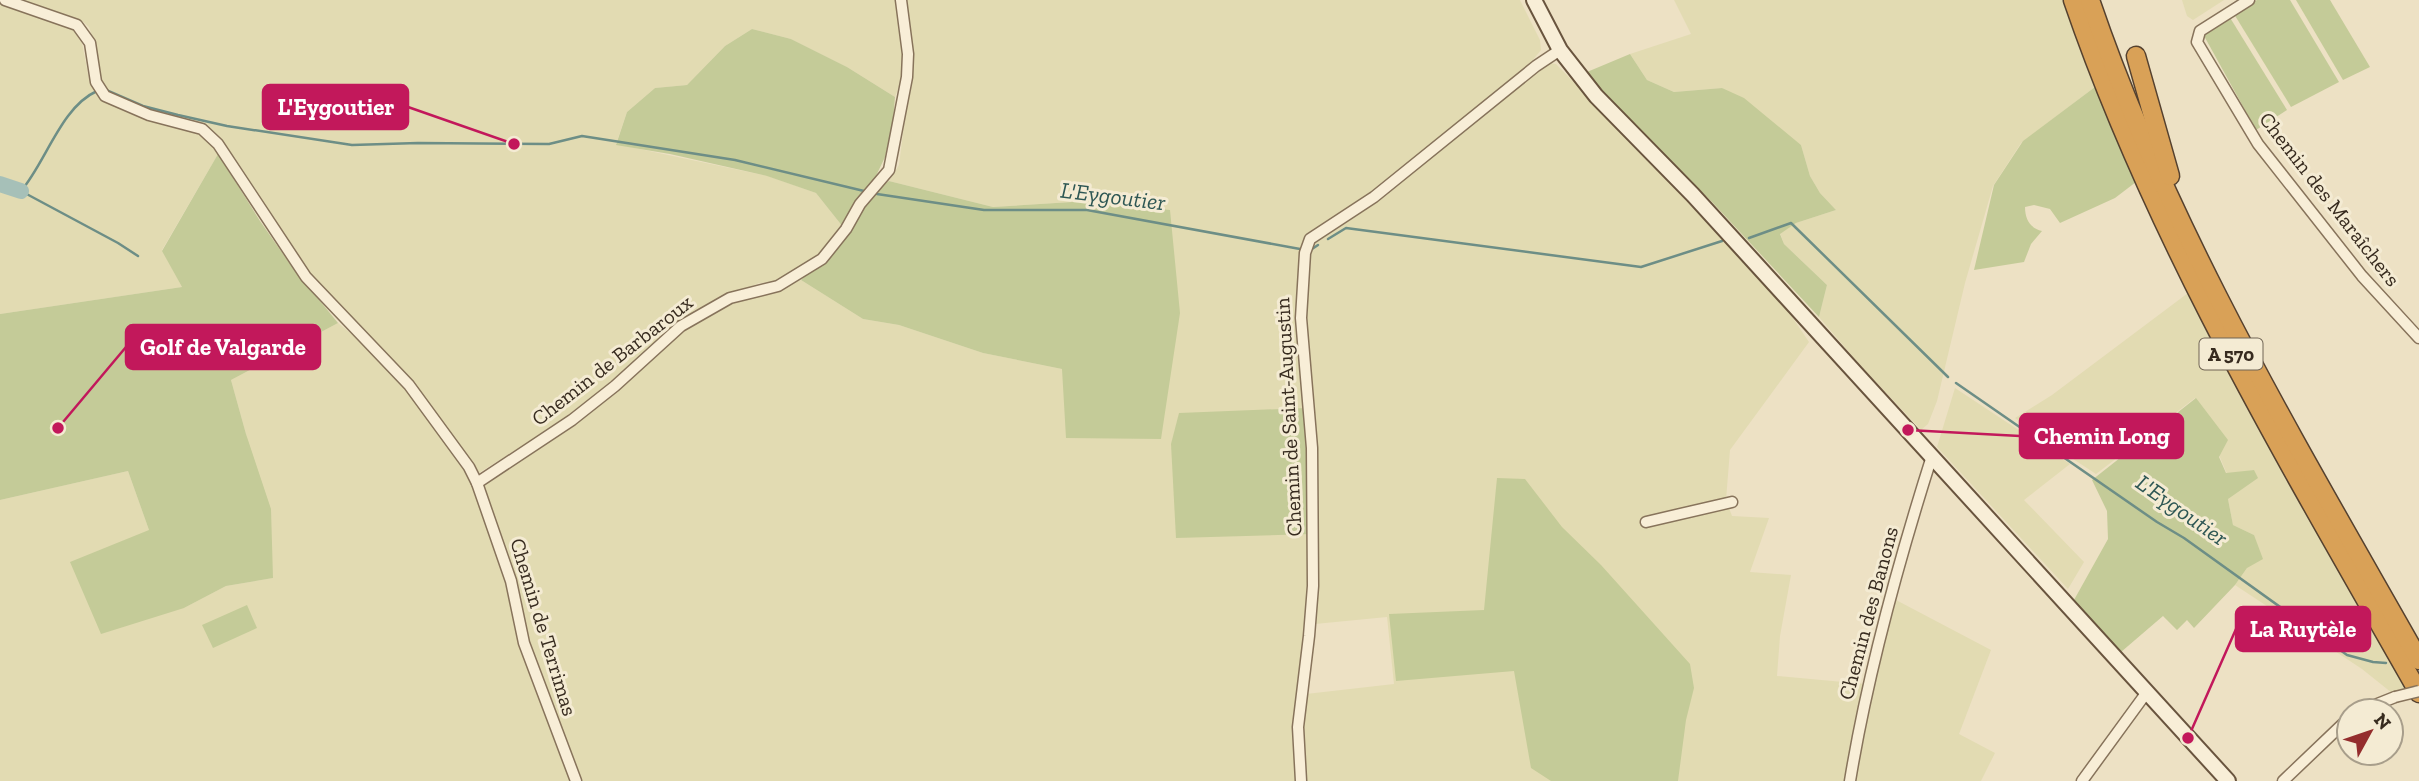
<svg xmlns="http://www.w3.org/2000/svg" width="2419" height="781" font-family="'Zilla Slab',serif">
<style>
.farmland{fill:#e2dbb2}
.green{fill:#c4cb98}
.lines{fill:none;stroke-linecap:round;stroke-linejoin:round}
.stream{stroke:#6d8e86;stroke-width:2.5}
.river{stroke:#a6c0b8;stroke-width:16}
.street-casing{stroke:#87735b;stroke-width:13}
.secondary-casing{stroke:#69543e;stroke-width:18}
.highway-casing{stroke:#55412f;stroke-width:21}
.street{stroke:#f8eed7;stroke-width:10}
.secondary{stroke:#f8eed7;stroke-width:14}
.highway{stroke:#d9a157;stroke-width:18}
.street-bridge-casing{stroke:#87735b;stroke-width:13;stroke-linecap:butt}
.street-bridge{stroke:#f8eed7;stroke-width:10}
.labels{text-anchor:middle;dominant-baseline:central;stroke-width:6;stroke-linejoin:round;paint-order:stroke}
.shield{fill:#f4ebd3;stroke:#706555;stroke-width:2}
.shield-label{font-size:19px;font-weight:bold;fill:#372b1f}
.street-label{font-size:21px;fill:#372b1f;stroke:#f4ebd3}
.water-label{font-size:23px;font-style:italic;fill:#2e5754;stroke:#f4ebd3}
.leader{fill:none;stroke:#c2185b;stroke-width:2.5}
.callout-dot{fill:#c2185b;stroke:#f4ebd3;stroke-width:2.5}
.callout{fill:#c2185b;stroke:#c2185b;stroke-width:2.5}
.callout-label{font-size:23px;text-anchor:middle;font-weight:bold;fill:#fff}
</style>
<rect width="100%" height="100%" fill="#ede1c4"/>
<g class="farmland">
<polygon points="19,0 895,0 902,46 904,73 895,97 847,67 791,39 752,29 725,46 687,85 655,88 627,112 616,144 768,176 816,193 843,227 820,255 776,282 759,283 695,310 569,417 477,474 408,376 330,298 301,264 222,143 208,127 144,109 114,97 102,87 95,44 89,27 82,21"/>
<polygon points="907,0 1520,0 1540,40 1541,50 1523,72 1412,163 1347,211 1305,236 1302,244 1311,579 1297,781 579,781 537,670 482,487 485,483 680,331 716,308 801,280 863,319 899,325 983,353 1062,369 1088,201 993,207 889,181 899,165 913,54"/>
<polygon points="1674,0 2064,0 2095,87 2021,143 1993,186 1965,283 1937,401 1928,424 1921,430 1860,365 1819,317 1827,285 1784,244 1780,233 1796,223 1836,210 1820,193 1810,176 1801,145 1722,88 1674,92 1647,80 1630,54 1691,34"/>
<polygon points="2182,0 2224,0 2193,20 2187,16"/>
<polygon points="0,1 71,27 82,43 89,79 99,95 111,105 133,115 194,131 208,138 218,154 162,250 182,287 0,314"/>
<polygon points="1549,63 1556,64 1561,69 1705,220 1786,308 1809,342 1730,450 1726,500 1732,516 1769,518 1750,572 1791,575 1780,636 1777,676 1865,684 1848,781 1304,781 1302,740 1306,694 1394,684 1387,617 1315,624 1316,475 1304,294 1308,257 1312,242 1544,64"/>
<polygon points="2188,293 2204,322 2408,688 2392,693 2362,669 2235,585 2247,568 2254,535 2233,525 2228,499 2254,470 2227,474 2195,398 2096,474 2038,436 2015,418 2052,395"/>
<polygon points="338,323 374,352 404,385 458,458 476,487 505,571 515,630 572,781 0,781 0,500 128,471 149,530 184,608 226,586 273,578 246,434 231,380"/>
<polygon points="1955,388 2070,464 2024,500 2084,562 2068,589 1937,447"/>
<polygon points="1896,600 1991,650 1959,734 1995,753 1981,781 1853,781 1859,743 1889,616"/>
</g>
<g class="green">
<polygon points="2257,0 2290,0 2339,82 2291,107 2234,14"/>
<polygon points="2296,0 2330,0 2370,67 2343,80"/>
<polygon points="2229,16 2287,110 2256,130 2203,34"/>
<polygon points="752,29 791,39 847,67 895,97 893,122 885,157 876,176 857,201 843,227 816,193 767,176 670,154 616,145 627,112 655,88 687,85 725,46"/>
<polygon points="1630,54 1647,80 1674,92 1722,88 1744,98 1801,145 1810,176 1820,193 1836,210 1796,223 1780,234 1784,244 1827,285 1819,317 1713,203 1596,85 1587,72"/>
<path d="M2095,87L2136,182L2115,198L2060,223L2050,209L2034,205L2025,207C2025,219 2030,228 2042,231L2031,244L2024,262L1974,270L1994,185L2023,141Z"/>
<polygon points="218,154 260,221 290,264 338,323 231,380 246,434 271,509 273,578 226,586 184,608 101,634 70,562 149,530 128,471 0,500 0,314 182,287 162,251"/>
<path d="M889,181L993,207L1088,201L1170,210L1180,313L1161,439L1066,438L1062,369L983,353L899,325L863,319L801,280C815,266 832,253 845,237C861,218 867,195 889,181Z"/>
<polygon points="2196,398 2228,440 2219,457 2226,473 2254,470 2258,478 2228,499 2233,525 2254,535 2263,559 2247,568 2235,585 2194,628 2187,620 2177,630 2163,616 2121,652 2074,600 2108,539 2107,511 2092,480"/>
<polygon points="1306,408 1311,534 1176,538 1171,444 1179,413"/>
<polygon points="1497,478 1525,479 1562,527 1601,565 1690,664 1694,688 1686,720 1678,781 1551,781 1531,768 1514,671 1396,681 1389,614 1484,610"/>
<polygon points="247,605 257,628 213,648 202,625"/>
</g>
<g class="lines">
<g class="stream">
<polyline points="106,90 143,106 178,115 227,126 352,145 418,143 549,144 582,136 735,160 864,191"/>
<path d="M97,91C61,107 46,162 21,191L118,243L138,256"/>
<polyline points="877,194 984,210 1087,210 1300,249"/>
<polyline points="1749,238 1791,223 1948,377"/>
<polyline points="1328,239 1346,228 1641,267 1722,241"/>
<polyline points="1309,251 1318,245"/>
<polyline points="1956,383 2157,522 2184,538 2347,655 2373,662 2386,663"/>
</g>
<polyline class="river" points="0,184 21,191"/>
<defs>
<g id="street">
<polyline points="5,0 77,25 90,43 96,82 105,96 149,115 202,129 218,144 306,277 409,385 469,467 477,483 511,581 524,643 576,781"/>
<polyline points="2249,0 2200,31 2197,42 2258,144 2362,276 2419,338"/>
<polyline points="477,483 572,420 615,386 681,326 730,298 778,286 822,259 846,229 860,204 889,170 907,77 908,54 901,0"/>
<polyline points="1646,522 1732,502"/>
<polyline points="2360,711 2395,697"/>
<polyline points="1301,781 1298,727 1309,636 1313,586 1312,448 1301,318 1305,253 1310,239 1374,197 1536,66 1560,50"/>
<path d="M1850,781C1868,671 1898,563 1932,456"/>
<polyline points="2082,781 2147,692"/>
<polyline points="2283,781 2349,718"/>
</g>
<polyline id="secondary" points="1534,0 1560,50 1596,96 1693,195 2228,781"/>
<g id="highway">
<path d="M2073,0C2157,245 2292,469 2419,693"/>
<path d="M2090,0C2169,233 2298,446 2419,660"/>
<polyline points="2136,56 2170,176"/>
</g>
</defs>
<use href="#street" class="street-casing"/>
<use href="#secondary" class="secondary-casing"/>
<use href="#highway" class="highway-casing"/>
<use href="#street" class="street"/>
<use href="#secondary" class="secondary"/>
<use href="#highway" class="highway"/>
<defs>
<polyline id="street-bridge" points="2395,697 2419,691"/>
</defs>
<use href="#street-bridge" class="street-bridge-casing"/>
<use href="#street-bridge" class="street-bridge"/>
</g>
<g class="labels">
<rect class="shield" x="2199.5" y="338.5" width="63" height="31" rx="5"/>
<g class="shield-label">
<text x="2231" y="354">A 570</text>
</g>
<g class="street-label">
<text transform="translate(2330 199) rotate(52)">Chemin des Maraîchers</text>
<text transform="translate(612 360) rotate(-38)">Chemin de Barbaroux</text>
<text transform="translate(1288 417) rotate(-93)">Chemin de Saint-Augustin</text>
<text transform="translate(1868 613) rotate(-75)">Chemin des Banons</text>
<text transform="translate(544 627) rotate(73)">Chemin de Terrimas</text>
</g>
<g class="water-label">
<text transform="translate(1113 196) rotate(7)">L'Eygoutier</text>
<text transform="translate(2182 510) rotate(35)">L'Eygoutier</text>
</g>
</g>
<path class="leader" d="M514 144L408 107M58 428L126 347M1908 430L2020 436M2188 738L2236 629"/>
<g class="callout-dot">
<circle cx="514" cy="144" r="7"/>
<circle cx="58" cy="428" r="7"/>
<circle cx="1908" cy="430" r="7"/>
<circle cx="2188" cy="738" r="7"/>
</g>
<g class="callout">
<rect x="263" y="85" width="145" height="44" rx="7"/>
<rect x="126" y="325" width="194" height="44" rx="7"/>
<rect x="2020" y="414" width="163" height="44" rx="7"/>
<rect x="2236" y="607" width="134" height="44" rx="7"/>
</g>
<g class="callout-label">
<text x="336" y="115">L'Eygoutier</text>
<text x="223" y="355">Golf de Valgarde</text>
<text x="2102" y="444">Chemin Long</text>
<text x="2303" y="637">La Ruytèle</text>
</g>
<g transform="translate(2370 732) rotate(50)"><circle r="33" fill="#f4ebd3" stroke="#a89e8b" stroke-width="2"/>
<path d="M0-5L12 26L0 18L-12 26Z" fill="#942d2d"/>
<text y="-10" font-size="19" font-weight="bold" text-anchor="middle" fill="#372b1f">N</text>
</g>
</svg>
